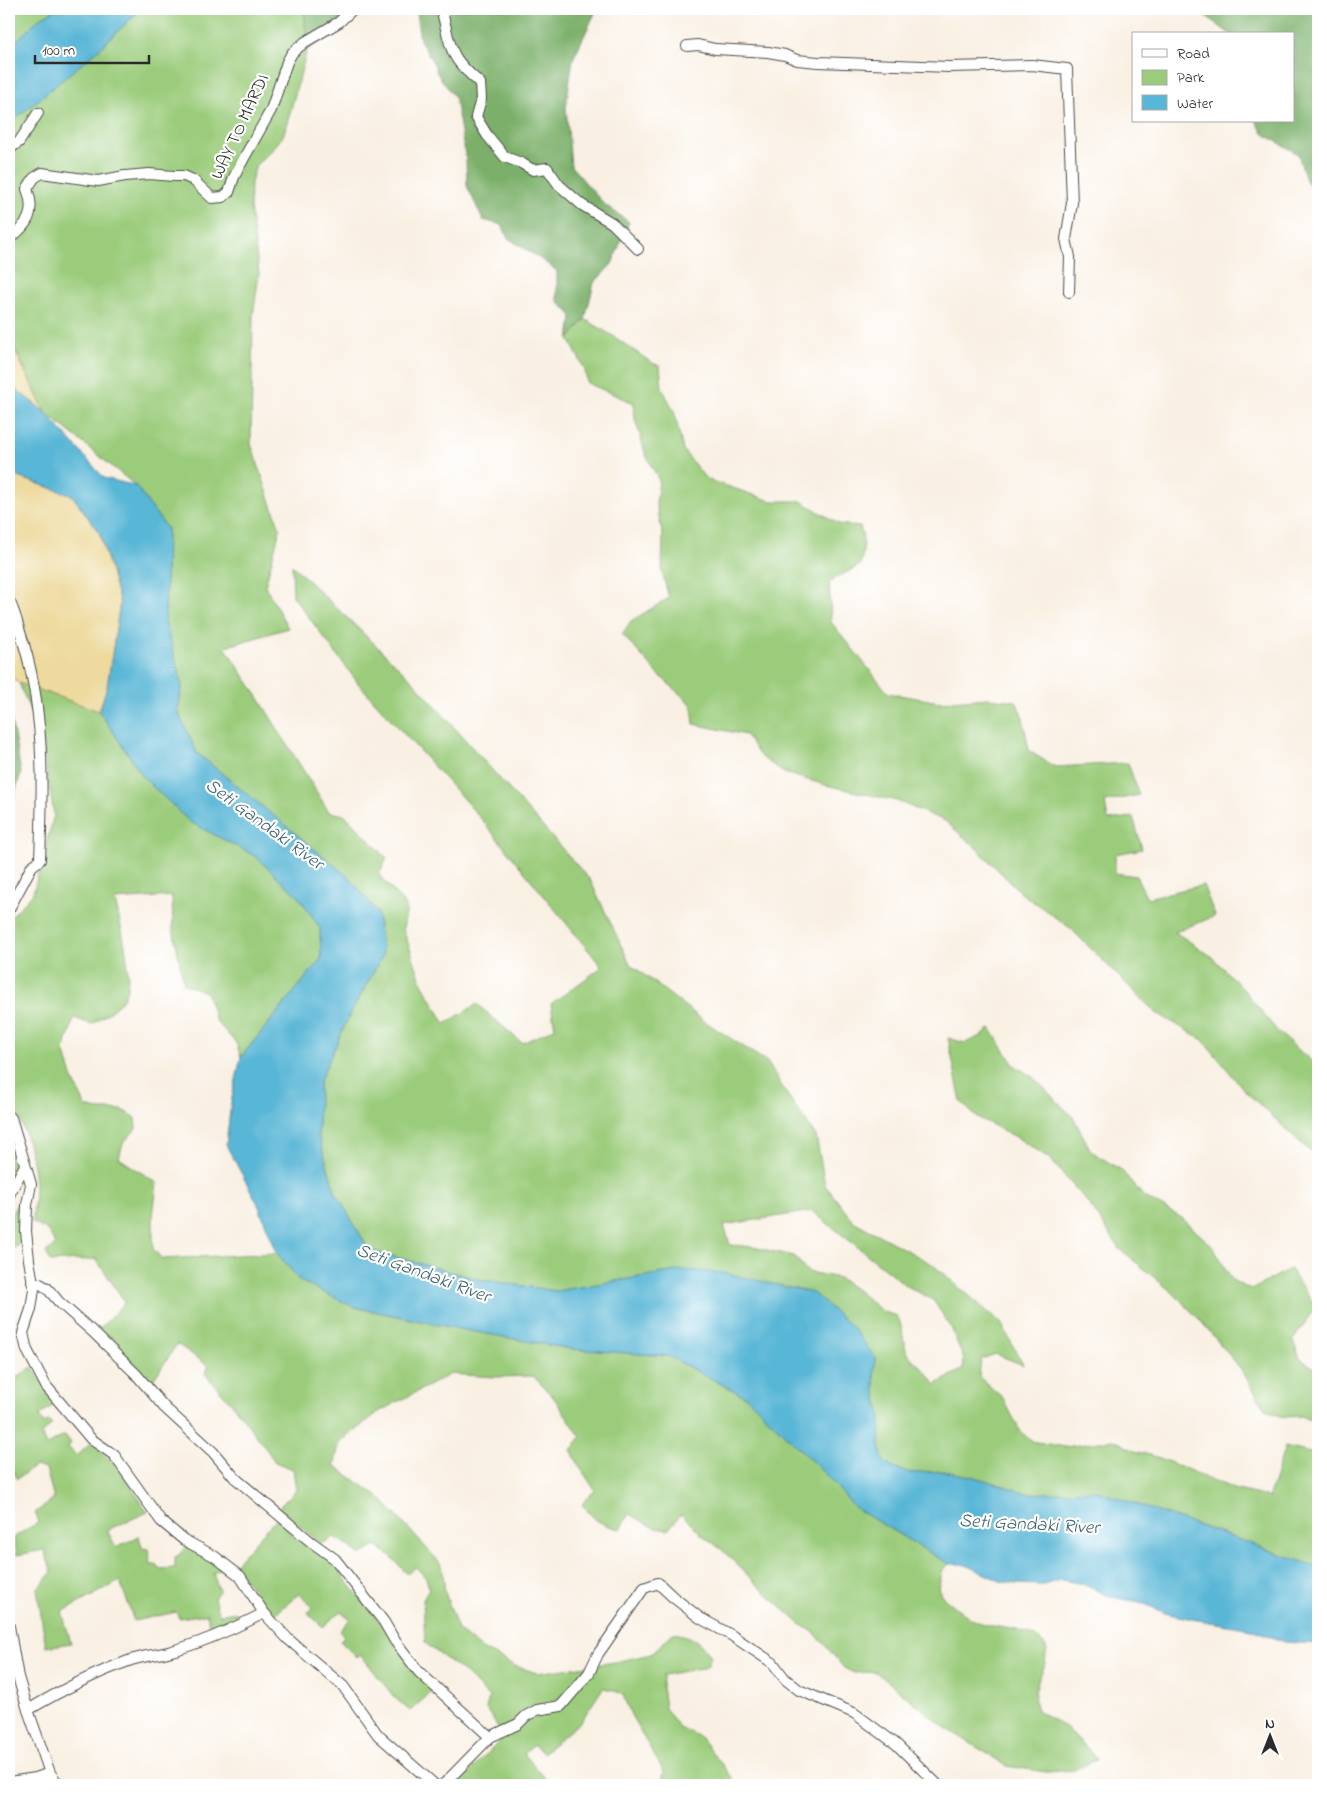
<svg xmlns="http://www.w3.org/2000/svg" width="1327" height="1794" font-family="'Indie Flower',sans-serif">
<style>
.green{fill:#9bcc7b;stroke:#637c53;fill-rule:evenodd}
.forest{fill:#7cb06b;stroke:#546e4b}
.sand{fill:#eeda9e;stroke:#8c8264}
.water{fill:#58b6d6;stroke:#427080}
.lines{fill:none;stroke-linecap:round;stroke-linejoin:round}
.minor-casing{stroke:#4a4947;stroke-width:12}
.minor{stroke:#fff;stroke-width:10}
.labels{text-anchor:middle;dominant-baseline:central;stroke-width:4.5;stroke-linejoin:round;paint-order:stroke}
.street-label{font-size:18px;fill:#2b2b2b;stroke:#fff}
.water-label{font-size:19px;font-style:italic;fill:#3d636f;stroke:#fff}
</style>
<rect width="100%" height="100%" fill="#fff"/>
<filter id="ink" filterUnits="userSpaceOnUse"><feTurbulence type="fractalNoise" baseFrequency=".02" numOctaves="2"/><feDisplacementMap in="SourceGraphic" scale="10" xChannelSelector="R" yChannelSelector="G"/><feConvolveMatrix kernelMatrix="1 2 1 2 8 2 1 2 1" color-interpolation-filters="sRGB"/></filter>
<filter id="wash" filterUnits="userSpaceOnUse"><feTurbulence type="fractalNoise" baseFrequency=".0096" numOctaves="4" result="noise"/><feDisplacementMap in="SourceGraphic" scale="20" xChannelSelector="R" yChannelSelector="G"/><feGaussianBlur stdDeviation="1.12" result="paint"/><feColorMatrix in="noise" values="0 0 0 0 0 0 0 0 0 0 0 0 0 0 0 0 0 1.4 0 .05"/><feComposite in="paint" operator="in"/></filter>
<g filter="url(#wash)">
<rect width="100%" height="100%" fill="#f9f0e3"/>
<g class="green">
<polygon points="9,9 56,9 39,19 9,48"/>
<path d="M141,9H304L307,50L288,120L283,136L271,151L256,165L251,182L250,207L259,274L253,316L251,444L280,529L265,586L288,628L225,647L258,697L329,812L345,815L387,858L379,875L407,907L403,929L422,983L445,1024L477,1004L522,1043L555,1028L551,1004L602,967L478,815L358,683L293,596L292,565L412,680L590,880L630,964L704,1021L767,1062L786,1093L816,1136L825,1185L853,1221L932,1264L1001,1323L1023,1365L996,1354L981,1359L979,1377L1003,1398L1020,1431L1031,1441L1065,1447L1114,1440L1135,1451L1160,1458L1234,1489L1270,1498L1269,1495L1285,1447L1315,1454L1318,1455V1567L1095,1490L1030,1494L974,1477L944,1471L911,1473L895,1469L888,1465L883,1460L880,1447L881,1416L874,1386L875,1357L682,1270L556,1291L477,1279L369,1250L335,1191L318,1135L319,1082L350,1014L383,955L252,799L197,753L178,712L182,684L165,622L167,529L136,486L45,412L9,335V124L96,52ZM812,1211L907,1286L933,1300L951,1327L964,1360L963,1369L935,1385C929,1372 917,1365 909,1355C902,1346 904,1327 897,1316L883,1312L858,1291L839,1278L808,1272L794,1256L753,1247L730,1245L724,1225Z"/>
<path d="M585,319L613,336L652,363L660,366L662,388L674,411L683,450L706,479L771,501H801L839,524L860,527C865,540 864,552 860,565L829,582L831,622L888,693L940,702L988,698L1016,701L1023,718L1029,751L1055,767L1128,763L1139,795L1105,802L1108,820L1133,817L1142,849L1115,854V873L1136,876L1147,898L1203,885L1215,916L1175,932L1211,956L1243,989L1277,1031L1318,1067V1162L1315,1156L1245,1091L1203,1040L1155,1012L1069,927L1021,893L971,843L945,821L897,801L826,785L784,773L760,756L746,735L694,724L692,705L659,675L622,634L631,621L669,598L662,572L663,536L656,504L659,480L646,455L635,419L634,403L587,383L585,370L569,339Z"/>
<path d="M19,683L99,711L144,778L190,822L255,856L299,897L320,928L321,959L241,1057L236,1043L216,1021L206,992L184,984L173,928L172,896L115,900C120,924 135,975 124,997C118,1008 101,1018 91,1024L74,1018L64,1050L73,1080L86,1107L98,1110H122L135,1117L136,1129L123,1143L119,1158L157,1183L153,1216V1249L162,1259L277,1253L300,1281L354,1307L464,1330L571,1349L668,1356L748,1398L829,1478L855,1508L949,1564L943,1570L938,1587C941,1598 948,1602 958,1609C964,1613 970,1619 978,1622C1002,1631 1026,1625 1046,1646C1046,1653 1046,1660 1044,1667C1038,1681 1031,1694 1037,1710L1067,1728L1098,1759L1074,1770L1046,1772L1007,1766L946,1728L876,1672L854,1673L844,1668L815,1633L799,1623L769,1596L721,1549L701,1534L681,1514L668,1530L655,1528L629,1514L620,1529C600,1525 594,1520 582,1504L595,1490L581,1469L571,1450L581,1437L554,1398L533,1376L494,1377L451,1374L380,1411L340,1442L334,1465L380,1498L442,1565L445,1592L458,1630L482,1649L515,1666L537,1673L615,1662L651,1654L673,1633C693,1636 699,1641 711,1656L707,1667L663,1675L662,1687L665,1708L679,1727L700,1737L735,1781V1785H661L664,1772L631,1715L623,1695L613,1690L603,1688L581,1721L543,1753L534,1745L524,1754L551,1785H456L506,1735L499,1729L486,1709L489,1697L466,1674L425,1643L423,1600L429,1588L426,1578L416,1567L407,1574L391,1556L376,1546L360,1555L345,1543L334,1537L321,1544L278,1508L296,1490L293,1469L275,1462L265,1447L232,1404L205,1374L209,1366L177,1344L150,1385L98,1331L125,1302L96,1259L50,1262L46,1252L56,1245L48,1231L32,1222C33,1212 35,1201 35,1191C36,1173 25,1114 9,1106V919L33,893L54,815L41,737Z"/>
<polygon points="990,1028 1014,1065 1034,1078 1073,1117 1091,1151 1122,1171 1144,1197 1182,1218 1213,1247 1232,1280 1251,1290 1290,1269 1316,1308 1299,1331 1293,1341 1300,1359 1318,1370 1318,1424 1301,1416 1283,1417 1265,1409 1241,1369 1199,1319 1172,1292 1120,1249 1090,1205 1049,1158 1016,1137 975,1116 961,1102 948,1038 965,1043 983,1035"/>
<polygon points="9,1150 15,1164 9,1181"/>
<polygon points="19,1201 23,1243 9,1250 9,1218"/>
<polygon points="32,1367 56,1403 39,1416 44,1424 49,1421 52,1424 41,1434 46,1446 65,1435 71,1443 68,1447 77,1456 91,1443 117,1466 148,1512 107,1530 116,1548 139,1536 142,1548 148,1549 151,1564 156,1564 158,1569 175,1568 175,1557 179,1555 186,1546 223,1568 213,1573 219,1591 214,1598 219,1615 235,1612 240,1621 211,1635 207,1614 179,1618 176,1612 134,1621 120,1581 62,1612 71,1643 46,1647 37,1589 52,1572 44,1550 17,1555 14,1537 39,1522 35,1513 54,1498 46,1469 35,1466 17,1479 9,1463 9,1383"/>
<polygon points="277,1518 295,1537 330,1560 434,1690 410,1711 394,1697 361,1655 356,1657 340,1641 344,1636 340,1631 350,1619 341,1611 323,1627 308,1613 313,1607 299,1594 273,1616 234,1565"/>
</g>
<g class="forest">
<polygon points="304,9 357,9 328,37 307,50"/>
<polygon points="418,9 597,9 573,59 566,106 571,166 604,204 629,222 612,264 594,283 585,319 569,339 572,316 557,300 557,271 542,260 508,238 502,225 483,220 467,186 466,160 455,98 437,73 434,64 420,40 417,20"/>
<polygon points="1196,9 1318,9 1318,200 1306,180 1298,154 1264,134 1256,121 1293,121 1293,34 1230,34"/>
<polygon points="9,707 21,773 9,812"/>
</g>
<g class="sand">
<polygon points="9,339 45,412 9,384"/>
<polygon points="9,474 72,495 100,534 120,603 107,687 99,711 19,683 9,676"/>
</g>
<g class="water">
<polygon points="56,9 141,9 96,52 9,124 9,48 39,19"/>
<polygon points="9,384 45,412 104,478 136,486 167,529 165,622 182,684 178,712 197,753 350,878 377,912 383,955 350,1014 319,1082 318,1135 335,1191 369,1250 477,1279 556,1291 682,1270 725,1273 813,1293 851,1326 875,1357 874,1386 881,1416 880,1447 883,1460 888,1465 895,1469 911,1473 944,1471 974,1477 1030,1494 1095,1490 1318,1567 1318,1644 1284,1642 1252,1629 1192,1619 1165,1613 1140,1602 1111,1597 1080,1583 1061,1580 1043,1585 1016,1584 1000,1581 963,1564 949,1564 855,1508 829,1478 748,1398 668,1356 571,1349 464,1330 354,1307 300,1281 277,1253 257,1202 226,1145 231,1102 241,1057 321,959 320,928 299,897 255,856 190,822 144,778 99,711 107,687 120,603 100,534 72,495 9,474"/>
</g>
</g>
<g filter="url(#ink)">
<g class="lines">
<defs>
<g id="minor">
<path d="M441,9C446,24 447,40 454,54C459,65 471,75 480,83L481,99L476,117L487,135L505,157L521,163L533,170L547,168L559,185L582,205L612,223L638,249"/>
<polyline points="687,46 698,45 715,49 768,52 785,55 797,60 818,62 949,67 1032,65 1067,69 1072,203 1066,239 1070,257 1069,292"/>
<polyline points="9,149 19,142 38,113"/>
<path d="M9,239C28,225 36,213 27,189L34,178L42,173L98,181L125,176L149,174L174,176H184L193,180L212,198L223,197L229,192L234,177L244,158L271,110L287,62L292,53L305,42L339,22L353,9"/>
<path d="M9,601C14,609 17,622 20,632C45,705 43,784 40,860L32,866L9,909"/>
<polyline points="9,1118 11,1118 31,1184 27,1205 26,1231 29,1260 34,1289 31,1309 23,1333 27,1350 46,1386 91,1439 114,1455 161,1521 184,1540 214,1556 240,1576 264,1613 288,1639 343,1686 378,1735 435,1785"/>
<polyline points="9,1195 24,1167"/>
<polyline points="32,1282 40,1284 47,1288 59,1302 93,1332 136,1374 164,1407 213,1452 235,1478 310,1541 335,1559 384,1622 395,1641 419,1672 490,1737"/>
<polyline points="9,1626 18,1677 28,1710 50,1773 59,1785"/>
<path d="M28,1710C60,1691 95,1673 131,1660C143,1656 156,1655 168,1652C202,1643 233,1629 264,1613"/>
<polyline points="9,1782 36,1778 50,1773"/>
<polyline points="443,1785 490,1737 518,1724 526,1716 537,1710 561,1706 589,1673 598,1654 644,1588 658,1583 673,1597 700,1618 731,1635 773,1663 785,1679 799,1690 854,1713 896,1744 938,1785"/>
</g>
</defs>
<use href="#minor" class="minor-casing"/>
<use href="#minor" class="minor"/>
</g>
</g>
<g class="labels">
<g class="street-label">
<text transform="translate(241 127) rotate(-65)">WAY TO MARDI</text>
</g>
<g class="water-label">
<text transform="translate(264 825) rotate(36)">Seti Gandaki River</text>
<text transform="translate(423 1274) rotate(20)">Seti Gandaki River</text>
<text transform="translate(1029 1525) rotate(3)">Seti Gandaki River</text>
</g>
</g>
<rect width="1327" height="1794" fill="none" stroke="#fff" stroke-width="30"/>
<rect x="1132" y="32" width="162" height="90" fill="#ffffff" stroke="#aaaaaa"/>
<rect x="1142" y="49" width="25" height="8" fill="#ffffff" stroke="#aaaaaa"/>
<text x="1177" y="58" font-size="15" fill="#2b2b2b">Road</text>
<rect x="1142" y="70" width="25" height="15" fill="#9bcc7b" stroke="#aaaaaa"/>
<text x="1177" y="82" font-size="15" fill="#2b2b2b">Park</text>
<rect x="1142" y="95" width="25" height="15" fill="#58b6d6" stroke="#aaaaaa"/>
<text x="1177" y="108" font-size="15" fill="#2b2b2b">Water</text>
<g transform="translate(1270 1736)" stroke="#ffffff" stroke-width="4" paint-order="stroke">
<path d="M0-4L9 19L0 12L-9 19Z" fill="#2b2b2b"/>
<text y="-8" font-size="14" font-weight="bold" text-anchor="middle" fill="#2b2b2b">N</text>
</g>
<path d="M35 55v8h114v-8" fill="none" stroke="#2b2b2b" stroke-width="2.5"/>
<text x="42" y="55" font-size="15" fill="#2b2b2b" stroke="#ffffff" stroke-width="4" paint-order="stroke">100 m</text>
</svg>
